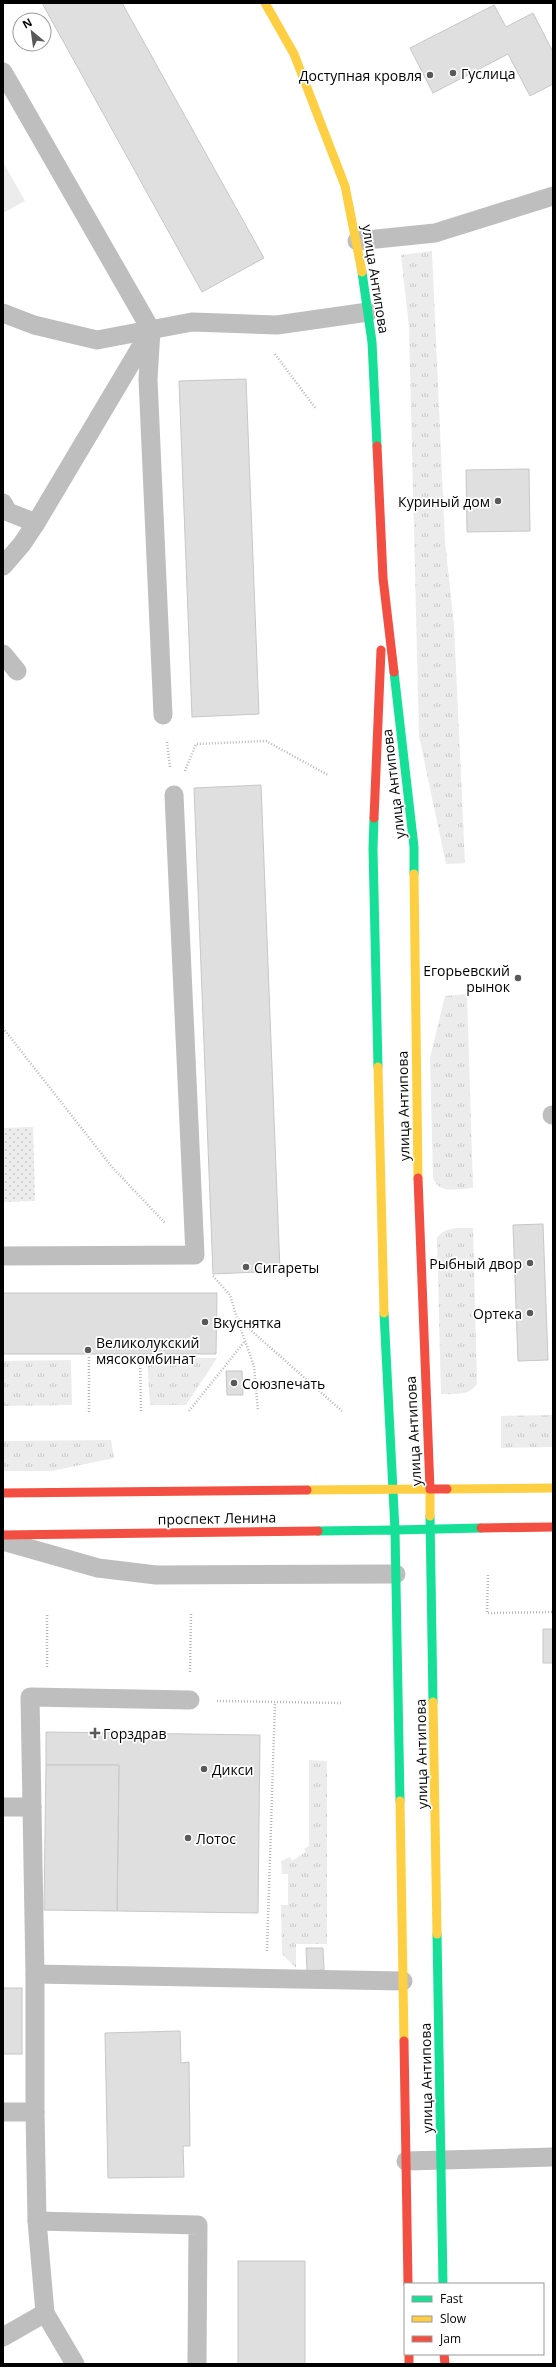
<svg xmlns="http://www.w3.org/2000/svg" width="556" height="2367" font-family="'Open Sans',sans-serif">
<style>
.grass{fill:url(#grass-tufts)}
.park{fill:url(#park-dots)}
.garden{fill:#ececec}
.building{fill:#dfdfdf;stroke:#c7c7c7}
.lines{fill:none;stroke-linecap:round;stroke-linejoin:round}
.path{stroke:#b9b9b9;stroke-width:2.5;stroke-dasharray:1 2;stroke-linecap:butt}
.lane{stroke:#bebebe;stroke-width:19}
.fast{stroke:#16e098;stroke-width:9}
.slow{stroke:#ffcf43;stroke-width:9}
.jam{stroke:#f24e42;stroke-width:9}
.poi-dot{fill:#595959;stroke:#fff;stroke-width:1.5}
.labels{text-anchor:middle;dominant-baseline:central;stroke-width:3.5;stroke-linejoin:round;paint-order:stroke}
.poi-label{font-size:14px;fill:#000;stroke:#fff;text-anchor:start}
.street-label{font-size:14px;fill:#000;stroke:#fff}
</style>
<defs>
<pattern id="grass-tufts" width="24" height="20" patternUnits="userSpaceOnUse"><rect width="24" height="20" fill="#ececec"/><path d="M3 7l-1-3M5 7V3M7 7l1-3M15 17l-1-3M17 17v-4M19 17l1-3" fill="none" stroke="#c9c9c9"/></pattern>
<pattern id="park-dots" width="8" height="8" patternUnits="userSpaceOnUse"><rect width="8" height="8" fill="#ececec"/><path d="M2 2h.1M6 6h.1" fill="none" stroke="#c9c9c9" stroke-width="1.8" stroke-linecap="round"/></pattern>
</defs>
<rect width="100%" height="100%" fill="#fff"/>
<g class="grass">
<polygon points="432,251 445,542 454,625 465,863 446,864 419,736 409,327 401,255"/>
<path d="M467,994L473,1188C458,1189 440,1195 433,1178L430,1058L445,996Z"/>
<path d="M473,1228L477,1384C469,1396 454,1394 441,1394L437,1238C444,1226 460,1228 473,1228Z"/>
<polygon points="147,1358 217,1358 186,1405 150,1405"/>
<polygon points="71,1360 72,1405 3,1406 3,1361"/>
<polygon points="553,1415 553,1447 501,1448 501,1416"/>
<polygon points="111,1440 114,1458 52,1471 3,1471 3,1441"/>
<polygon points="309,1760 327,1761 327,1944 296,1944 296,1968 282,1954 281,1905 288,1905 288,1874 282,1874 281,1861 290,1857 292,1861 306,1852 304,1849 309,1846"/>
</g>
<polygon class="park" points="33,1127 35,1201 3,1202 3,1128"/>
<polygon class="garden" points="3,162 25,201 3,213"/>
<g class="building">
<polygon points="42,3 122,3 264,258 202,292"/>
<polygon points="494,5 506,27 533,13 553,52 553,84 530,96 508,54 433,93 410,48"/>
<polygon points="246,379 259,714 192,717 179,381"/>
<polygon points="529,469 530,531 467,532 466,470"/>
<polygon points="261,785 280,1271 213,1274 194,788"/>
<polygon points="543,1224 548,1360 518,1361 513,1225"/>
<polygon points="3,1293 217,1293 216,1354 3,1354"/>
<polygon points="226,1371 242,1371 243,1395 227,1395"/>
<rect x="543" y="1629" width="10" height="34"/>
<polygon points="46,1732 260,1735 258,1913 117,1911 119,1765 46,1765"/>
<polygon points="46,1765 119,1765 117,1911 44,1910"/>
<polygon points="306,1948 323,1948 324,1970 307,1971"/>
<rect x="3" y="1988" width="19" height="66"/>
<polygon points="180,2031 181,2063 189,2062 190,2146 183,2146 184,2177 108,2178 105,2033"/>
<rect x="238" y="2261" width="67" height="103"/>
</g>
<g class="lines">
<g class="path">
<polyline points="275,354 316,409"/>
<polyline points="167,742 170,767"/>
<polyline points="185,771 196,744 266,741 328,775"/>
<polyline points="3,1028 112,1167 165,1223"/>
<polyline points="213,1276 230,1295 237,1318 342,1411"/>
<polyline points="238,1321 254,1366 258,1411"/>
<polyline points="140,1356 141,1412"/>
<polyline points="189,1411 245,1341"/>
<polyline points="89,1412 89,1357"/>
<polyline points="488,1575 487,1613 553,1612"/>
<polyline points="47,1615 47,1669"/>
<polyline points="190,1672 191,1614"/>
<polyline points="217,1701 342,1703"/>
<polyline points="267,1951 275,1702"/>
</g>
<g class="lane">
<polyline points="3,72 151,330 148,379 163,715"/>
<polyline points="357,241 435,233 553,196"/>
<polyline points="3,313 34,325 97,340 192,322 277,325 368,312"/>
<polyline points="3,503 8,512 36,523"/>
<polyline points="3,566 22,544 36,523 149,333"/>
<polyline points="3,654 17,671"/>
<polyline points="552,1115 553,1115"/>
<polyline points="3,1256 195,1255 174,795"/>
<polyline points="3,1541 98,1568 156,1575 396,1574"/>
<polyline points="190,1700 30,1697 35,1974 403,1981"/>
<polyline points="3,1807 32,1807"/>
<polyline points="3,2112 35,2112 35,1974"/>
<polyline points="35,2112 37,2221 198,2225 197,2364"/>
<polyline points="406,2161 553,2157"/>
<polyline points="45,2313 75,2364"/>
<polyline points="3,2337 45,2313 37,2221"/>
</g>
<g class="fast">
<polyline points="362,272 372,342 377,446"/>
<polyline points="394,672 414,847 414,874"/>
<polyline points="374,818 373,849 378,1067"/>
<polyline points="384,1313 395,1530 481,1528"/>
<polyline points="430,1516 433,1702"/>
<polyline points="318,1531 395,1530 400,1801"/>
<polyline points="437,1934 443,2284"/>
</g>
<g class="slow">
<polyline points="265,3 294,54 345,186 362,272"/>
<polyline points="414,874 418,1178"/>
<polyline points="378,1067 384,1313"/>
<polyline points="447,1489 553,1488"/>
<polyline points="307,1490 430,1489 430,1516"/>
<polyline points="433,1702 437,1934"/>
<polyline points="400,1801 404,2041"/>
</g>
<g class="jam">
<polyline points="377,446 383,578 394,672"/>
<polyline points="374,818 381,650"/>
<polyline points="418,1178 430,1489 447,1489"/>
<polyline points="3,1493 307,1490"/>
<polyline points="481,1528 553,1527"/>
<polyline points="3,1535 318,1531"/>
<polyline points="404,2041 408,2284"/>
<polyline points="409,2354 409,2364"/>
<polyline points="444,2354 445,2364"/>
</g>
</g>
<g class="poi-dot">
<circle cx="453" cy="73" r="4"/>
<circle cx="430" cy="75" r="4"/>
<circle cx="498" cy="501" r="4"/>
<circle cx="518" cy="978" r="4"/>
<circle cx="530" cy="1263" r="4"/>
<circle cx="246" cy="1267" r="4"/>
<circle cx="530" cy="1313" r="4"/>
<circle cx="205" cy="1322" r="4"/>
<circle cx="88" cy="1350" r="4"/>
<circle cx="234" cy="1383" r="4"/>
<path d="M93 1727h4v4h4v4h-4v4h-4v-4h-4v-4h4z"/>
<circle cx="204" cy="1769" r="4"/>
<circle cx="188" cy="1838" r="4"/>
</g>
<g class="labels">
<g class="poi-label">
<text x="461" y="73">Гуслица</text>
<text x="422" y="75" text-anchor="end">Доступная кровля</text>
<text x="490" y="501" text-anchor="end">Куриный дом</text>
<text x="510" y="970" text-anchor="end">Егорьевский<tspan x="510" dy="16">рынок</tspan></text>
<text x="522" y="1263" text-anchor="end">Рыбный двор</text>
<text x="254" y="1267">Сигареты</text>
<text x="522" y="1313" text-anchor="end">Ортека</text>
<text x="213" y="1322">Вкуснятка</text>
<text x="96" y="1342">Великолукский<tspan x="96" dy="16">мясокомбинат</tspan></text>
<text x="242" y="1383">Союзпечать</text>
<text x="103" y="1733">Горздрав</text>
<text x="212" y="1769">Дикси</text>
<text x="196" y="1838">Лотос</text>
</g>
<g class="street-label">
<text transform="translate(376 279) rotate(81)">улица Антипова</text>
<text transform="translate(393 784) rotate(-97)">улица Антипова</text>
<text transform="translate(403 1106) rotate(-91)">улица Антипова</text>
<text transform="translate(413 1431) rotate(-93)">улица Антипова</text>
<text transform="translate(217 1518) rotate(-1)">проспект Ленина</text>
<text transform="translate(421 1754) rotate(-91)">улица Антипова</text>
<text transform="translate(426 2078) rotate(-91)">улица Антипова</text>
</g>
</g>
<rect width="556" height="2367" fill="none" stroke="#000000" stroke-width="8"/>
<rect x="404" y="2283" width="140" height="72" fill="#ffffff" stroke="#999999"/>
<rect x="412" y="2296" width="20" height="6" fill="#16e098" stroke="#999999"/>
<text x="440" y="2303" font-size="12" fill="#000000">Fast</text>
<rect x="412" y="2316" width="20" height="6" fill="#ffcf43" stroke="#999999"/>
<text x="440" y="2323" font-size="12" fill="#000000">Slow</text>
<rect x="412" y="2336" width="20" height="6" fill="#f24e42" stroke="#999999"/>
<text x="440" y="2343" font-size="12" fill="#000000">Jam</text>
<g transform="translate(32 32) rotate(331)"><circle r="19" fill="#ffffff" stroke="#999999"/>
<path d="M0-3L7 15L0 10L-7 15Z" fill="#595959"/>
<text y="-6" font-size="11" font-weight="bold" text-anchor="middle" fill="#000000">N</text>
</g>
</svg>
